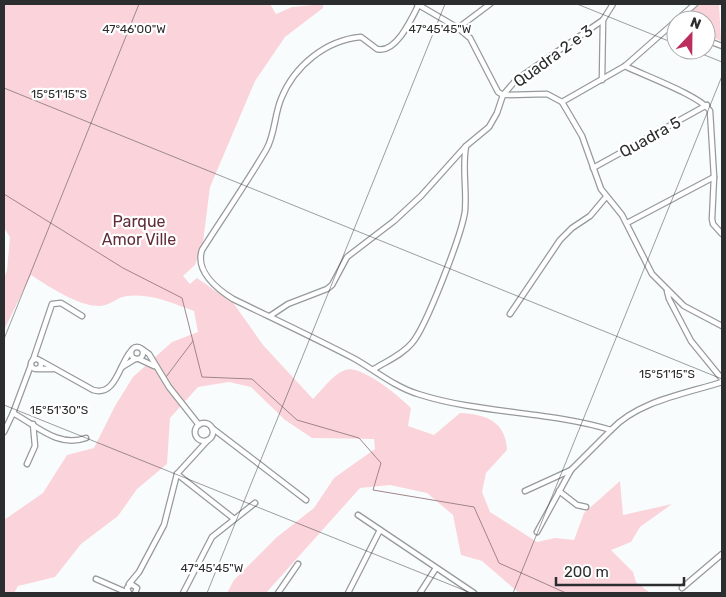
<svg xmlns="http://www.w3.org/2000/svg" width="726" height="597" font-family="Rubik,sans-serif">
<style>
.green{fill:#fbd4db}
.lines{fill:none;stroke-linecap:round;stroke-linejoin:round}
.stream{stroke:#a0858a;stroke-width:1}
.street-casing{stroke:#969a9b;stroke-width:7}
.street{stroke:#fff;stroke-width:4.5}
.ticks{fill:none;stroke:#2c2d2e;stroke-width:1;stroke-opacity:0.45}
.labels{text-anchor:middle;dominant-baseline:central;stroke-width:4.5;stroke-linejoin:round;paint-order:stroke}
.street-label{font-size:16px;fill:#2c2d2e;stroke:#fff}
.park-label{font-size:16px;fill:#602d39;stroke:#fff}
.ticks-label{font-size:12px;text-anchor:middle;fill:#2c2d2e;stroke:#fff;stroke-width:4.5;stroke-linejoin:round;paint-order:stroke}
</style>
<rect width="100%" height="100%" fill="#f8fcfd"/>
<g class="green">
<path d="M4,4H270L276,14L292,7L323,4V8L285,37L255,81L210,187L203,242L195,265L183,276L190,284L197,278L234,304L263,345L313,399C323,389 332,375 345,370C361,364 400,397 411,408L408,426L434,435L460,413C485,414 506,421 507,450L486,473L482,492L490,512L537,542L555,538L574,540L584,513L620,481L623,515L672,504L640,527L631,542L611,550L633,572L636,582L650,593H519L482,561L461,555L453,515L427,493L390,485L360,488L266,593H227L234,580L277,537L314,508L334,478L375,449L374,439L312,438L285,420L251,387L229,382L198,387L170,418L167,464L137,489L118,516L81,544L55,577L18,586L14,593H4V520L43,493L67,455L94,448L115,406L133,377L172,342L198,332L194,311C172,303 151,293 127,296C118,297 110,305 101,306C79,307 48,286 31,275L4,330V278L7,270L10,237L4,228Z"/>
<polygon points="697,4 719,4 721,41 706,35 706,20 680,20"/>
</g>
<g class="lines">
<g class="stream">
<polyline points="4,194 123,268 182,298 202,377 252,379 297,420 359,438 381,463 373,490 474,507 499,563 566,593"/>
<polyline points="166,377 193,341"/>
</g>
<defs>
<g id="street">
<polyline points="417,4 458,28 470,38 498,92 503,95 547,94 562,102 582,136 601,189 622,215 652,274 684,306 722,326"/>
<path d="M419,4C412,18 396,54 377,49L361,37C326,40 294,66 281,99C274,116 275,135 266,150C246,184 223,217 202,250C195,271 217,289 233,299C274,319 315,338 355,359C376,371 395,387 418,394C480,414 549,411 611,430C638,401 685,394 722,382"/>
<polyline points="677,20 695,4"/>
<polyline points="458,28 490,4"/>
<polyline points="706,40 722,46"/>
<path d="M625,66C643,75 701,96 710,111L714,177L712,219L713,224L722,234"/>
<polyline points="602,80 603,20"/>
<polyline points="562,102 625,66 676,21"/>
<polyline points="593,168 707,105"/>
<polyline points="627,223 714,177"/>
<polyline points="667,291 669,299 691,341 722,379"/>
<polyline points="510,314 560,240 572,228 590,216 606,197"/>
<polyline points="270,316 288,304 327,289 332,285 347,257 394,221 421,196 465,147"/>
<circle cx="137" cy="353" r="6"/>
<polyline points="142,349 149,354 169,387 199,425"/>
<circle cx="36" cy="364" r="5"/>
<polyline points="139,359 154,366"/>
<polyline points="33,360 52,304 61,303 82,316"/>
<path d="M41,361L93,390C116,397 119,364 131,351"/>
<polyline points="122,367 135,359"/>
<polyline points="38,369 53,369"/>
<path d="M374,369C387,361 402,355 412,343C426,327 462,234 465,211C467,189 462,168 466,146L489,127L497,113L503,95L516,80L603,20L613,4"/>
<path d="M13,413C37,426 58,448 86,438"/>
<circle cx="204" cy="432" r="9"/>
<polyline points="212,428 306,500"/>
<polyline points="4,432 13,413 31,365"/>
<polyline points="27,464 35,446 33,424"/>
<polyline points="177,474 233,518"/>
<polyline points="525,491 571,470 611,430"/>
<polyline points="559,491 577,505 586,507"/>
<polyline points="358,515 474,593"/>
<polyline points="537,532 571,470"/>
<polyline points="96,579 128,593"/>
<polyline points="129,584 139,572 164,525 177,474 208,440"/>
<polyline points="682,588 722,554"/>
<polyline points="129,593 127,588 131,584 137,588 135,593"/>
<polyline points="183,593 212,537 255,503"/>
<polyline points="278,593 298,564"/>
<polyline points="348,593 380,530"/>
<polyline points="420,593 436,568"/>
</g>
</defs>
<use href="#street" class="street-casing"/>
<use href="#street" class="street"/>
</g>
<path class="ticks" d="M577,4L676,44M692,50L722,62M4,88L722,379M4,339L139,4M4,405L471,593M207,593L445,4M513,593L722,76"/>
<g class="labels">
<g class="street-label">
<text transform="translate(553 56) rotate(-36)">Quadra 2 e 3</text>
<text transform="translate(650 137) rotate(-29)">Quadra 5</text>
</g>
<g class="park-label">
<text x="139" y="221">Parque<tspan x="139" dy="18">Amor Ville</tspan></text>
</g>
</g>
<g class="ticks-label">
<text x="440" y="33">47°45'45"W</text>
<text x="134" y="33">47°46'00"W</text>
<text x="59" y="98">15°51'15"S</text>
<text x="667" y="378">15°51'15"S</text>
<text x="59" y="414">15°51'30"S</text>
<text x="212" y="572">47°45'45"W</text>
</g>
<rect width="726" height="597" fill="none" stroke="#2c2d2e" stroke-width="10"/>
<g transform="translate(691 35) rotate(22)"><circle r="24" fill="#ffffff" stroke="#ababab"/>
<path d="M0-4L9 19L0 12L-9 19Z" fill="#bc2e5d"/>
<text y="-8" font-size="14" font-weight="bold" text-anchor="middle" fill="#2c2d2e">N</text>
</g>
<path d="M556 577v8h128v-8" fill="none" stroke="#2c2d2e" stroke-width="2.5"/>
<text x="564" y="577" font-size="15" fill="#2c2d2e" stroke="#ffffff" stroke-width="4" paint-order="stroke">200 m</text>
</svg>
